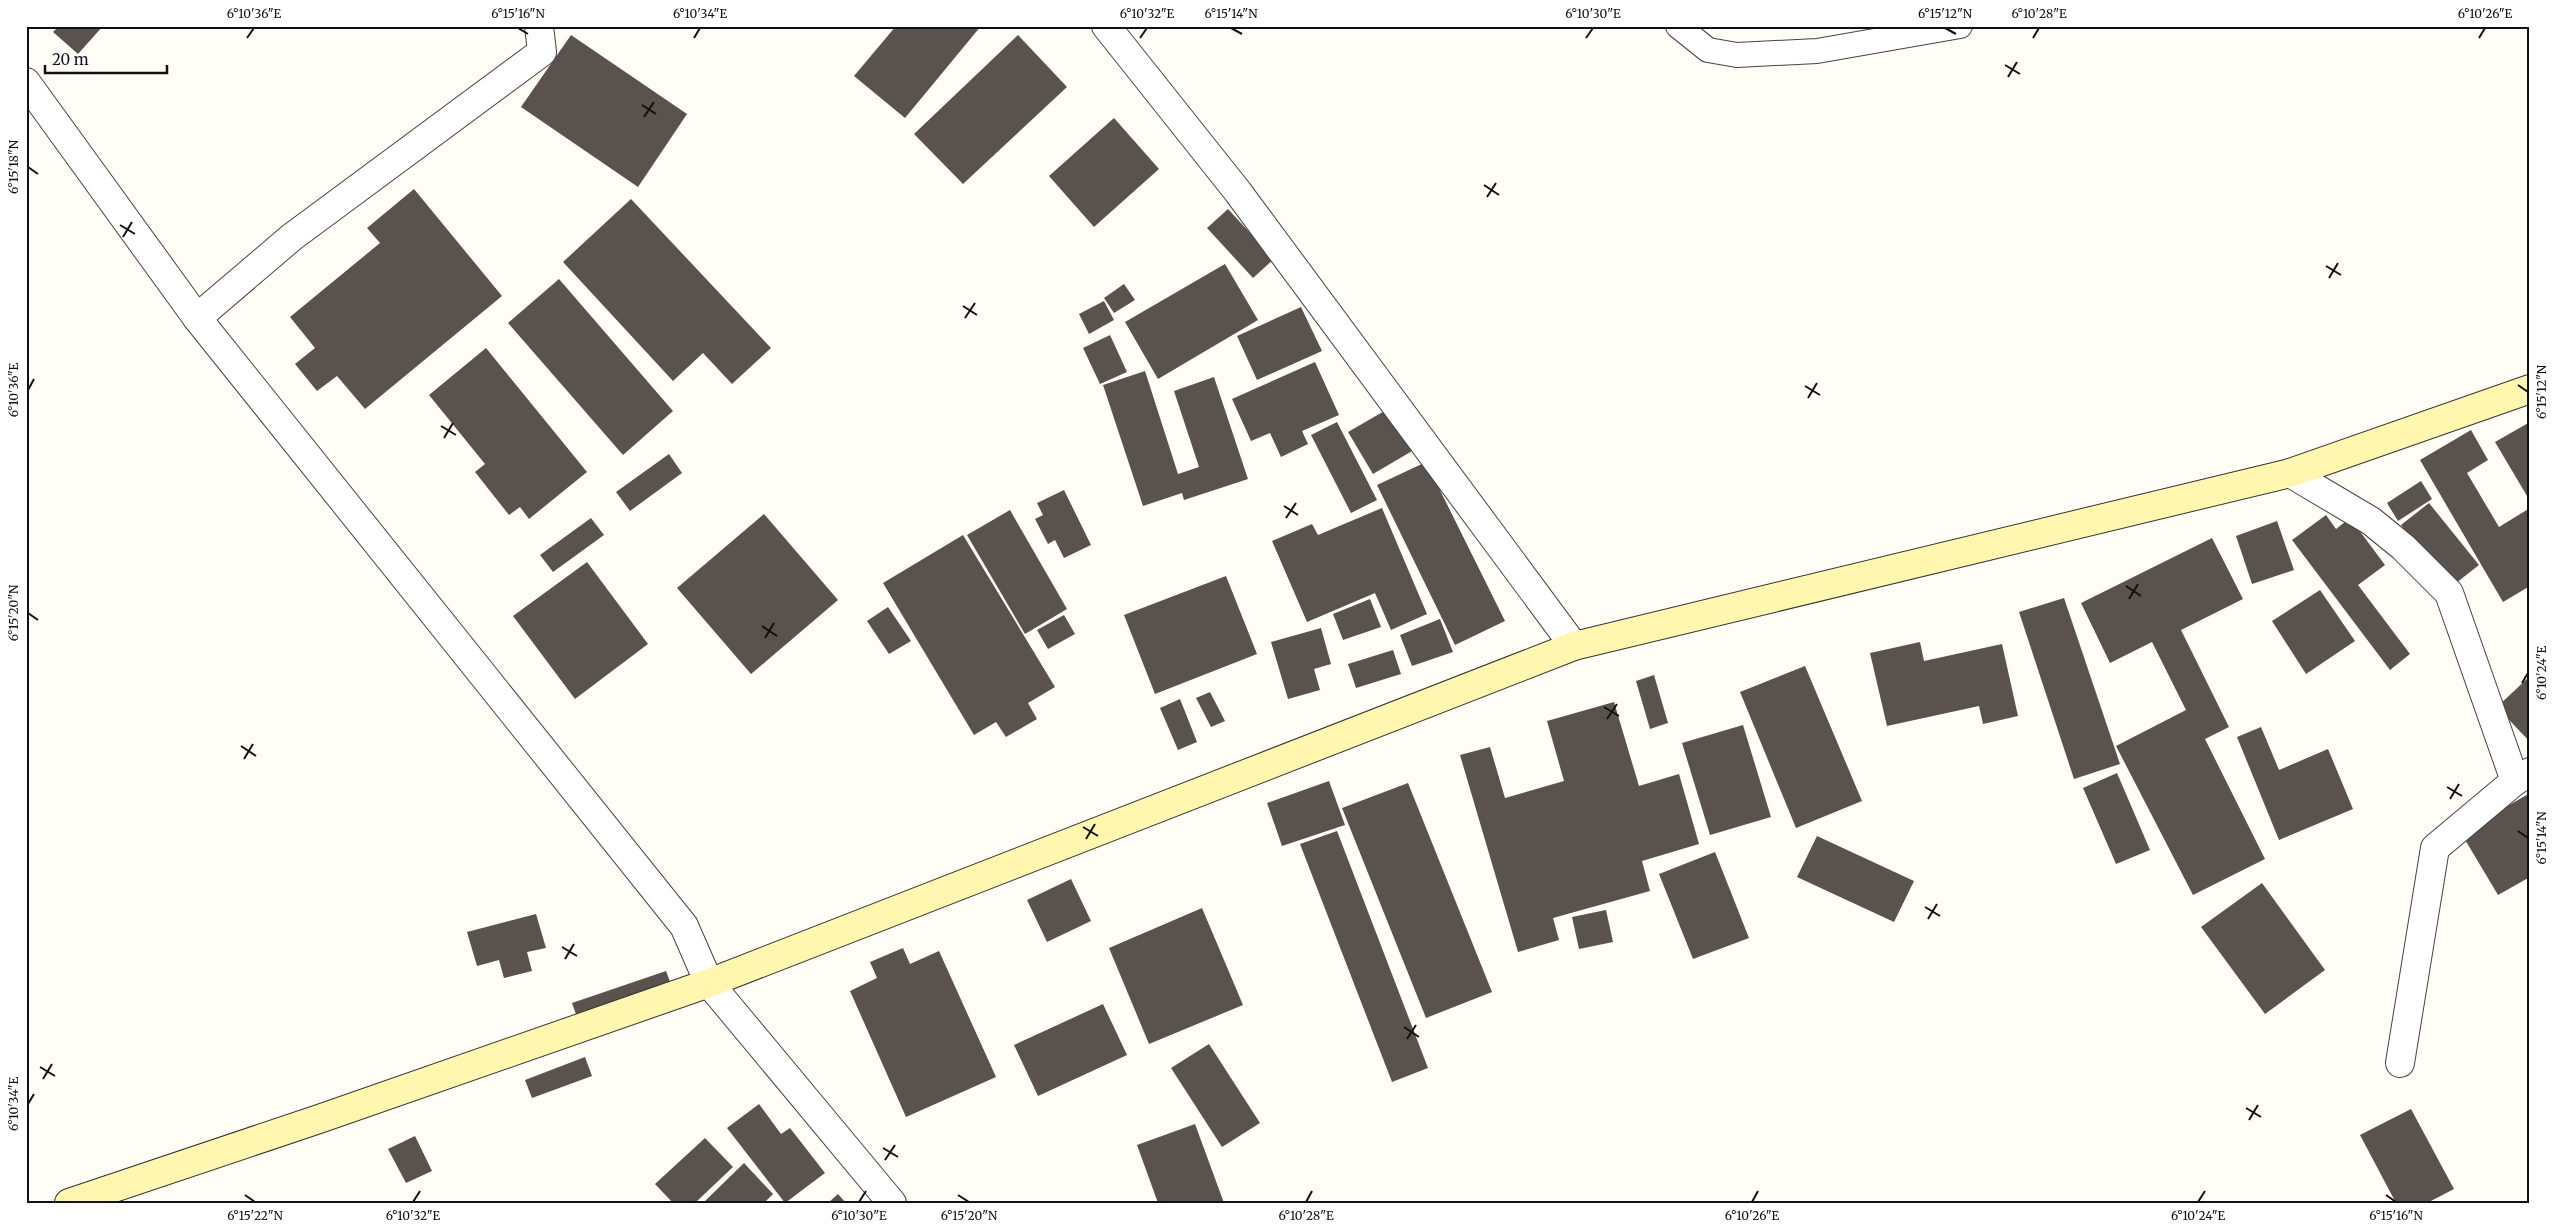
<svg xmlns="http://www.w3.org/2000/svg" width="2556" height="1229" font-family="Merriweather,serif">
<style>
.building{fill:#5a524d}
.lines{fill:none;stroke-linecap:round;stroke-linejoin:round}
.lane-casing{stroke:#444;stroke-width:26}
.street-casing{stroke:#444;stroke-width:30}
.secondary-casing{stroke:#333;stroke-width:30}
.lane{stroke:#fff;stroke-width:24}
.street{stroke:#fff;stroke-width:28}
.secondary{stroke:#fff6b0;stroke-width:28}
.ticks{fill:none;stroke:#111;stroke-width:2}
.neatline{fill:none;stroke:#111;stroke-width:2}
.ticks-label{font-size:12px;text-anchor:middle;fill:#111}
</style>
<rect width="100%" height="100%" fill="#fffdf5"/>
<g class="building">
<polygon points="59,26 103,26 78,54 53,32"/>
<polygon points="896,26 981,26 905,118 854,76"/>
<polygon points="571,35 687,114 638,187 521,107"/>
<polygon points="1018,35 1067,87 963,184 914,134"/>
<polygon points="1114,118 1159,169 1094,227 1049,176"/>
<polygon points="414,189 502,296 365,409 337,376 317,391 295,364 315,348 290,317 380,243 367,228"/>
<polygon points="631,199 771,348 732,384 703,353 673,381 563,262"/>
<polygon points="1228,209 1274,259 1253,278 1207,228"/>
<polygon points="1225,264 1258,320 1158,379 1125,322"/>
<polygon points="559,279 673,411 623,455 508,323"/>
<polygon points="1124,284 1135,300 1114,313 1104,298"/>
<polygon points="1104,301 1114,320 1089,334 1079,314"/>
<polygon points="1301,307 1322,351 1257,380 1237,336"/>
<polygon points="1110,335 1127,372 1100,384 1083,348"/>
<polygon points="486,348 587,472 529,519 520,507 509,515 475,472 485,464 429,395"/>
<polygon points="1315,362 1339,415 1302,431 1308,444 1281,457 1270,433 1251,441 1232,399"/>
<polygon points="1145,371 1178,474 1199,467 1174,391 1214,377 1248,479 1184,500 1182,493 1143,506 1103,385"/>
<polygon points="1400,402 1424,444 1373,474 1348,432"/>
<polygon points="1337,422 1377,500 1351,513 1311,435"/>
<polygon points="2530,422 2530,501 2495,442"/>
<polygon points="2471,430 2488,460 2467,473 2499,527 2530,508 2530,586 2503,602 2420,460"/>
<polygon points="669,454 682,473 630,511 616,492"/>
<polygon points="1426,462 1505,621 1455,645 1377,485"/>
<polygon points="2421,481 2432,499 2398,521 2387,503"/>
<polygon points="1064,490 1091,545 1064,558 1055,540 1048,544 1035,519 1043,515 1037,503"/>
<polygon points="2429,503 2479,565 2451,587 2401,525"/>
<polygon points="1382,508 1427,614 1391,630 1375,593 1307,622 1272,541 1312,524 1318,535"/>
<polygon points="1010,510 1067,609 1025,634 967,535"/>
<polygon points="764,514 838,600 751,674 677,588"/>
<polygon points="2326,515 2336,529 2350,518 2385,565 2358,585 2410,654 2390,670 2292,540"/>
<polygon points="591,518 604,535 553,572 540,555"/>
<polygon points="2277,521 2294,570 2252,584 2236,536"/>
<polygon points="963,535 1055,687 1028,703 1037,719 1006,737 996,722 974,735 883,583"/>
<polygon points="2212,538 2243,599 2181,630 2229,727 2205,739 2265,859 2193,895 2116,746 2186,710 2152,642 2110,663 2081,603"/>
<polygon points="587,562 648,644 575,699 513,616"/>
<polygon points="1226,576 1257,654 1155,694 1124,615"/>
<polygon points="2320,590 2355,641 2306,674 2272,621"/>
<polygon points="2064,598 2120,764 2074,779 2019,612"/>
<polygon points="1370,599 1381,627 1343,640 1333,614"/>
<polygon points="888,607 911,641 889,654 867,621"/>
<polygon points="1064,615 1075,634 1048,649 1037,630"/>
<polygon points="1440,619 1453,652 1412,666 1400,635"/>
<polygon points="1321,628 1331,664 1314,669 1320,690 1288,699 1271,642"/>
<polygon points="1920,642 1924,661 2002,644 2018,716 1983,724 1979,706 1887,726 1870,653"/>
<polygon points="1393,650 1401,674 1356,688 1348,664"/>
<polygon points="1805,666 1862,801 1796,828 1740,692"/>
<polygon points="1654,675 1668,723 1650,729 1636,681"/>
<polygon points="2530,676 2530,742 2497,707"/>
<polygon points="1210,692 1225,721 1211,727 1196,698"/>
<polygon points="1180,699 1197,742 1178,750 1160,708"/>
<polygon points="1614,702 1639,786 1679,774 1699,844 1642,861 1650,891 1553,918 1559,940 1518,952 1460,755 1490,747 1505,798 1564,781 1547,721"/>
<polygon points="1743,725 1771,817 1710,835 1682,743"/>
<polygon points="2261,727 2279,770 2328,749 2353,809 2279,840 2237,737"/>
<polygon points="2117,773 2150,850 2116,864 2083,788"/>
<polygon points="1329,781 1345,825 1282,846 1267,803"/>
<polygon points="1408,783 1492,992 1426,1018 1342,808"/>
<polygon points="2530,793 2530,877 2498,895 2461,833"/>
<polygon points="1337,831 1428,1068 1392,1082 1300,844"/>
<polygon points="1817,836 1914,881 1894,922 1797,877"/>
<polygon points="1715,852 1749,938 1693,959 1659,874"/>
<polygon points="1071,879 1091,921 1047,942 1027,900"/>
<polygon points="2262,883 2325,970 2265,1014 2201,927"/>
<polygon points="1202,908 1243,1005 1149,1044 1109,948"/>
<polygon points="1606,910 1613,942 1579,949 1572,917"/>
<polygon points="536,914 546,948 527,952 532,971 504,978 499,960 477,966 467,932"/>
<polygon points="903,948 910,964 939,951 996,1077 906,1117 850,991 877,978 870,962"/>
<polygon points="666,971 672,987 578,1020 572,1003"/>
<polygon points="1103,1004 1127,1055 1038,1096 1014,1045"/>
<polygon points="1209,1044 1260,1123 1222,1147 1171,1068"/>
<polygon points="585,1057 592,1076 532,1098 525,1080"/>
<polygon points="759,1104 781,1134 790,1128 825,1173 785,1203 727,1128"/>
<polygon points="2411,1109 2454,1189 2427,1203 2396,1203 2360,1135"/>
<polygon points="1195,1124 1224,1203 1158,1203 1137,1145"/>
<polygon points="415,1136 432,1171 406,1183 388,1149"/>
<polygon points="705,1138 733,1167 695,1203 673,1203 655,1184"/>
<polygon points="744,1163 773,1194 764,1203 703,1203"/>
<polygon points="838,1194 846,1203 828,1203"/>
</g>
<g class="lines">
<defs>
<polyline id="lane" points="1678,26 1708,50 1737,55 1817,51 1960,26"/>
<g id="street">
<polyline points="1106,26 1238,192 1574,646"/>
<polyline points="26,82 197,318 684,926 709,983 892,1203"/>
<polyline points="197,318 292,237 542,52 539,26"/>
<polyline points="2290,473 2371,521 2403,547 2449,593 2515,781"/>
<polyline points="2400,1063 2435,848 2515,781 2530,772"/>
</g>
<polyline id="secondary" points="69,1203 319,1119 709,983 1574,646 2290,473 2530,389"/>
</defs>
<use href="#lane" class="lane-casing"/>
<use href="#street" class="street-casing"/>
<use href="#secondary" class="secondary-casing"/>
<use href="#lane" class="lane"/>
<use href="#street" class="street"/>
<use href="#secondary" class="secondary"/>
</g>
<path class="ticks" d="M518,28L528,34M1231,28L1242,34M1945,28L1956,34M247,38L254,28M694,38L700,28M1140,38L1147,28M1586,38L1593,28M2033,38L2039,28M2479,38L2485,28M2005,65L2020,74M2008,77L2017,62M642,105L656,114M644,117L654,102M28,167L38,174M1484,185L1499,195M1487,197L1496,183M120,225L135,234M123,237L132,222M2326,266L2341,275M2329,278L2338,263M963,306L977,315M965,318L975,303M2518,385L2528,392M1805,386L1820,395M28,390L34,379M1808,398L1817,383M441,426L456,435M444,438L453,423M1284,506L1298,515M1286,518L1296,503M2126,586L2141,596M2129,599L2138,584M28,613L38,620M762,626L777,636M765,638L774,623M2522,683L2528,673M1604,707L1619,716M1607,719L1617,704M241,746L256,756M244,759L253,744M2447,787L2462,796M2450,799L2459,784M1083,827L1098,836M2518,831L2528,838M1086,839L1095,824M1925,907L1940,916M1928,919L1937,904M562,947L577,956M565,959L574,944M1404,1027L1419,1037M1407,1039L1416,1025M40,1067L55,1076M43,1079L52,1064M28,1104L34,1094M2246,1108L2261,1117M2249,1120L2258,1105M883,1148L898,1157M885,1160L895,1145M245,1195L255,1202M958,1195L969,1202M2386,1195L2396,1202M413,1202L420,1191M859,1202L866,1191M1306,1202L1312,1191M1752,1202L1758,1191M2198,1202L2205,1191"/>
<rect width="2556" height="1229" fill="none" stroke="#ffffff" stroke-width="55"/>
<path d="M45 65v8h122v-8" fill="none" stroke="#111111" stroke-width="2.5"/>
<text x="52" y="65" font-size="15" fill="#111111" stroke="#ffffff" stroke-width="4" paint-order="stroke">20 m</text>
<rect x="28" y="28" width="2500" height="1174" class="neatline"/>
<g class="ticks-label">
<text x="254" y="18">6°10'36"E</text>
<text x="518" y="18">6°15'16"N</text>
<text x="700" y="18">6°10'34"E</text>
<text x="1147" y="18">6°10'32"E</text>
<text x="1231" y="18">6°15'14"N</text>
<text x="1593" y="18">6°10'30"E</text>
<text x="1945" y="18">6°15'12"N</text>
<text x="2039" y="18">6°10'28"E</text>
<text x="2485" y="18">6°10'26"E</text>
<text transform="translate(14 167) rotate(-90)" y="4">6°15'18"N</text>
<text transform="translate(14 390) rotate(-90)" y="4">6°10'36"E</text>
<text transform="translate(2542 392) rotate(-90)" y="4">6°15'12"N</text>
<text transform="translate(14 613) rotate(-90)" y="4">6°15'20"N</text>
<text transform="translate(2542 673) rotate(-90)" y="4">6°10'24"E</text>
<text transform="translate(2542 838) rotate(-90)" y="4">6°15'14"N</text>
<text transform="translate(14 1104) rotate(-90)" y="4">6°10'34"E</text>
<text x="255" y="1220">6°15'22"N</text>
<text x="413" y="1220">6°10'32"E</text>
<text x="859" y="1220">6°10'30"E</text>
<text x="969" y="1220">6°15'20"N</text>
<text x="1306" y="1220">6°10'28"E</text>
<text x="1752" y="1220">6°10'26"E</text>
<text x="2198" y="1220">6°10'24"E</text>
<text x="2396" y="1220">6°15'16"N</text>
</g>
</svg>
